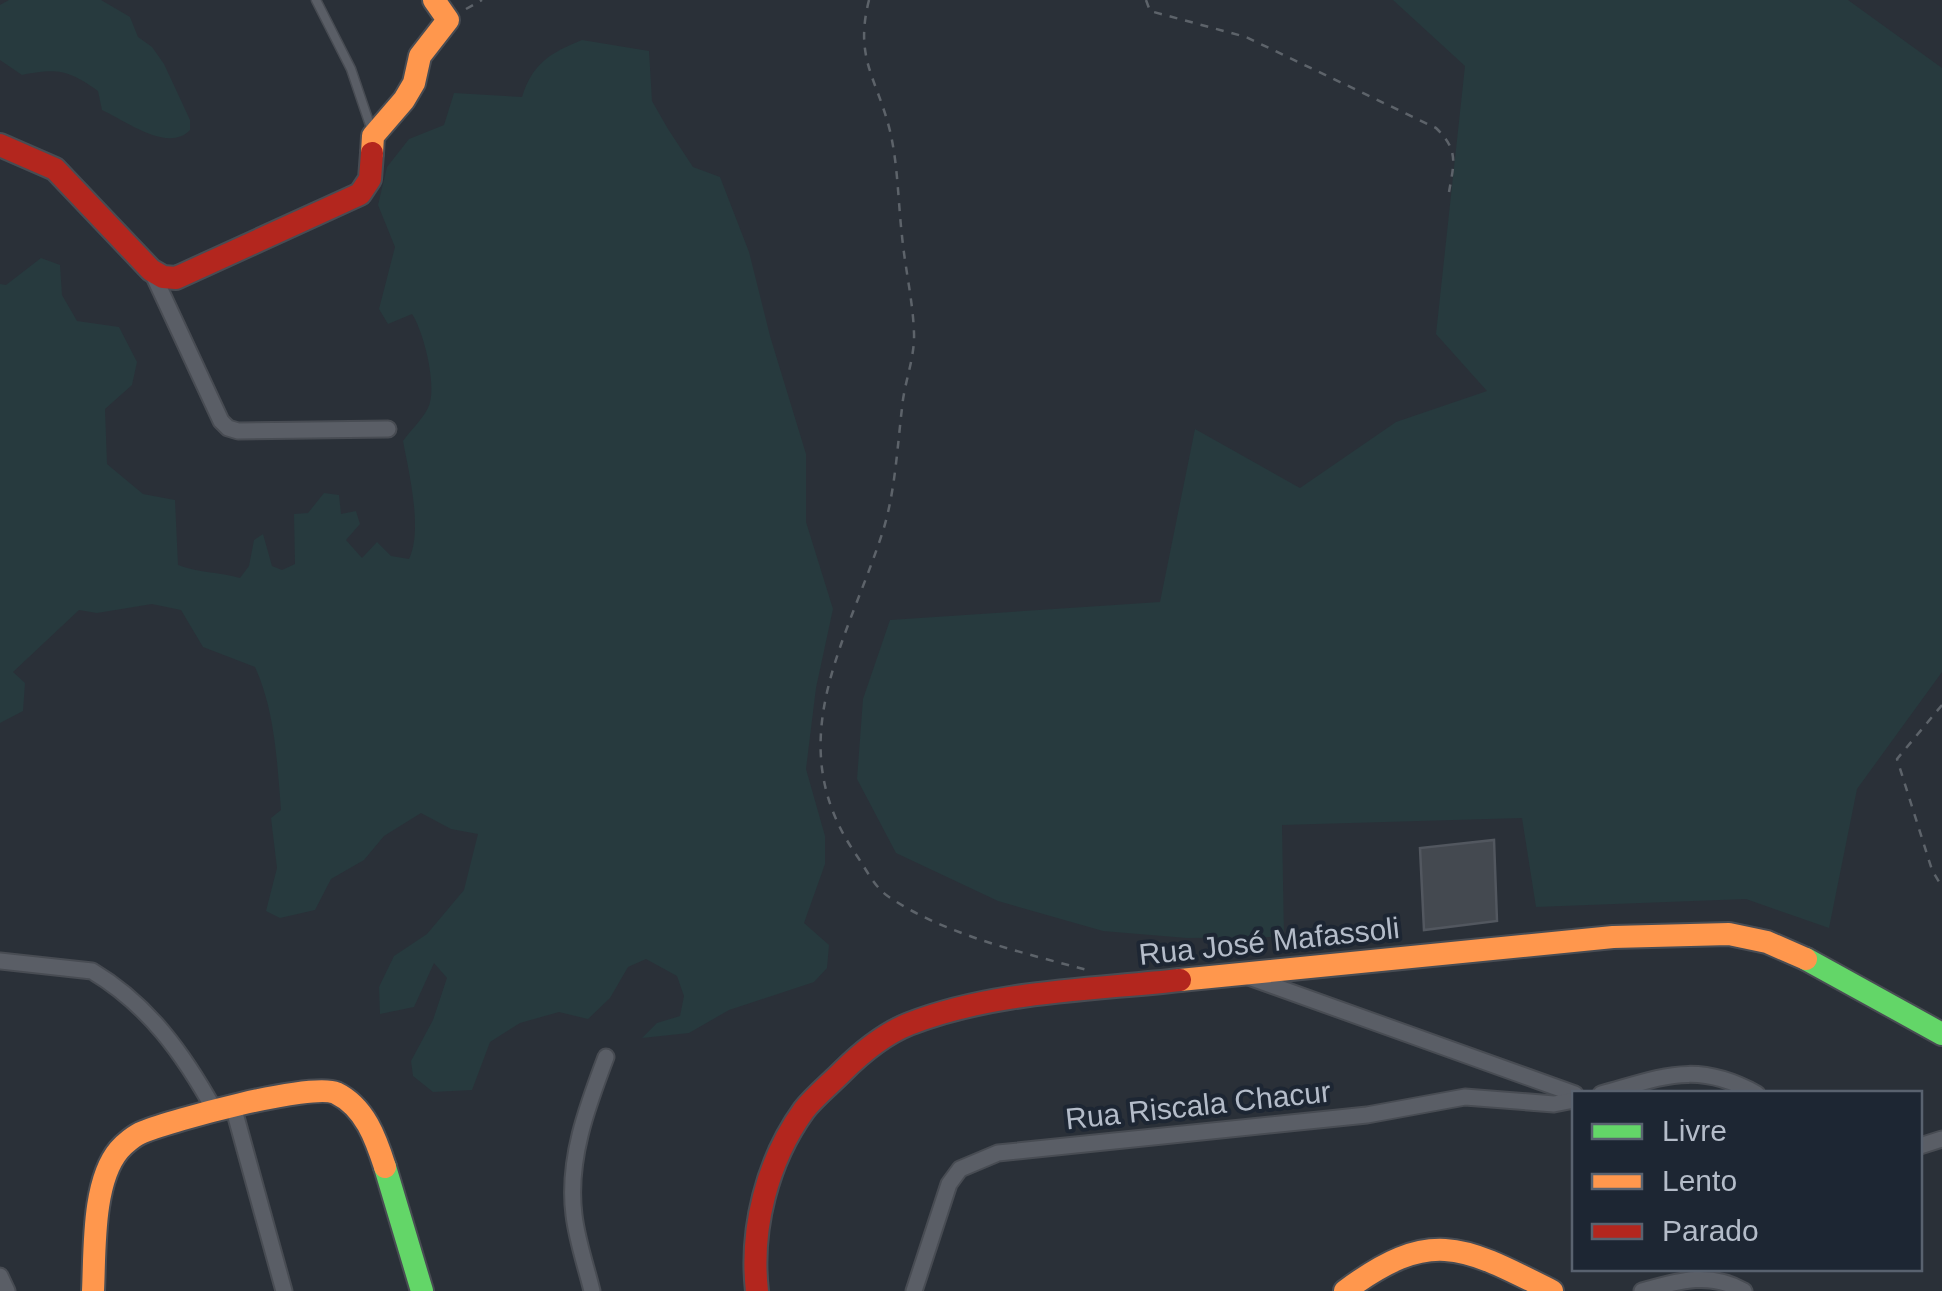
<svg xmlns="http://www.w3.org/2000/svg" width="1942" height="1291" font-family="Helvetica,sans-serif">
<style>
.green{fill:#273a3e}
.building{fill:#444950;stroke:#52575f;stroke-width:2.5}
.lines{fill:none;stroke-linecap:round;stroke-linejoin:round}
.lane-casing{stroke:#484c53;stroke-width:11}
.street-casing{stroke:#484c53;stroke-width:19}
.fast-casing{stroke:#484c53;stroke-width:26}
.slow-casing{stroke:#484c53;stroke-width:26}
.jam-casing{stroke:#484c53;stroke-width:26}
.path{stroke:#5d636a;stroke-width:2.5;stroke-dasharray:8 8;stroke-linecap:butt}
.lane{stroke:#5a5e66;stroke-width:8}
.street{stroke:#5a5e66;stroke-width:15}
.fast{stroke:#63d668;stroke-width:22}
.slow{stroke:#ff974d;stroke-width:22}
.jam{stroke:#b3261e;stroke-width:22}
.labels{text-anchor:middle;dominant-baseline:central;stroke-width:8;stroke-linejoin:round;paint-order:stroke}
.street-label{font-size:30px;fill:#b4bcc9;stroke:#1d2633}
</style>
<rect width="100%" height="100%" fill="#2a3038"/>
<g class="green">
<path d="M9,0H101L130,17L138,37L152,47L164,64L190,120V130C168,153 126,121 102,110L98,91C68,70 58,68 22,75L0,60V5Z"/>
<polygon points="1393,0 1848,0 1942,68 1942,672 1857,789 1829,928 1746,899 1536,907 1522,818 1282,825 1284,937 1187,938 1103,931 998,901 896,853 857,779 863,699 890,620 1160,602 1195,429 1300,488 1396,422 1487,391 1436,334 1465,66"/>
<path d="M582,40L649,51L652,101L668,129L693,167L720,177L749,252L770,336L806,454V522L833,609L816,688L806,769L825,836V864L804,923L829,945L827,968L814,982L729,1010L689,1033L642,1038L657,1023L680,1016L684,996L677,976L646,959L628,967L610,998L588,1019L559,1012L520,1023L490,1042L472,1090L433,1092L413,1076L411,1061L433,1020L447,978L434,963L414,1007L380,1014L379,987L394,956L427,934L464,890L478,834L451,829L421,813L384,836L364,860L331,879L315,910L280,918L266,911L277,868L271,818L281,810C277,761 275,711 255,667L203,647L181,610L152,604L97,613L79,610L13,672L25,683L23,711L0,723V284L6,285L41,258L60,265L62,295L77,321L119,327L137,362L132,385L105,409L107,464L143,494L175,500L178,565C198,573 219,572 240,578L249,566L254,540L263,534L272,566L282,570L295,564L294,514L308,513L324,493L339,495L341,514L356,511L360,524L346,540L362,558L377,542L391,556L409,559C423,530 409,473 403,441C410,431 422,420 428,408C438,388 424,332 412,314L388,324L379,309L395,247L378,205L387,167L409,139L444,125L454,93L522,97C533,63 550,53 582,40Z"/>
</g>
<polygon class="building" points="1494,840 1497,921 1424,930 1420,848"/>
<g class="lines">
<defs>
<polyline id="lane" points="316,0 351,69 372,131"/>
<g id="street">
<polyline points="151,270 221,421 228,428 238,431 388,429"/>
<path d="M0,961L92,971C149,1005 184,1055 215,1111"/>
<polyline points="1246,976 1575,1094"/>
<path d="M1601,1094C1663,1077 1696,1060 1757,1094"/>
<polyline points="233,1106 284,1291"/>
<polyline points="1920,1146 1942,1139"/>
<polyline points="0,1276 7,1291"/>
<path d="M592,1291C586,1266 577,1241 574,1215C567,1160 587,1107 606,1057"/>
<polyline points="914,1291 949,1184 960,1169 998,1153 1367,1115 1465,1097 1554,1104 1574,1100"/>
<path d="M1642,1291C1678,1281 1709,1271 1744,1291"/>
</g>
<g id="fast">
<polyline points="1806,959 1942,1034"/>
<polyline points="385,1167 422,1291"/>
</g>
<g id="slow">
<polyline points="372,153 373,136 404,100 414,83 420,56 448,20 434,0"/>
<polyline points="1180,980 1613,937 1729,934 1767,942 1806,959"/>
<path d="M93,1291C95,1251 92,1182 119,1150C124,1144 135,1135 143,1132C173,1120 311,1082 336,1093C365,1107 376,1139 385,1167"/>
<path d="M1345,1291C1431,1227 1463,1246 1552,1291"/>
</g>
<g id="jam">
<polyline points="0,145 55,169 151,270 163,277 176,278 360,194 370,179 372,153"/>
<path d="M757,1291C750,1229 767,1161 804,1110C814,1097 829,1085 842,1072C861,1053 884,1034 909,1024C993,991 1091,990 1180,980"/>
</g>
</defs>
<use href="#lane" class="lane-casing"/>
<use href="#street" class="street-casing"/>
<use href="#fast" class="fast-casing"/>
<use href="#slow" class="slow-casing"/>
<use href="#jam" class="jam-casing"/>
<g class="path">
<path d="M869,0C854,59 877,78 890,131C898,165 898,201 902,236C905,268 913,301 914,333C915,358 904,383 902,408C897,450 895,494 882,534C845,646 779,744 857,856C866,869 875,888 889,897C946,935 1020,952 1087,970"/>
<path d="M1146,0L1150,11L1246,37L1436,128C1459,150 1454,163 1449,192"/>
<polyline points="466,9 482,0"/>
<polyline points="1942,705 1897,759 1932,870 1942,887"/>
</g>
<use href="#lane" class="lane"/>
<use href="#street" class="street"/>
<use href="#fast" class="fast"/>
<use href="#slow" class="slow"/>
<use href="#jam" class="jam"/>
</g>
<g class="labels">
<g class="street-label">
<text transform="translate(1269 941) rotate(-6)">Rua José Mafassoli</text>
<text transform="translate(1198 1105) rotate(-6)">Rua Riscala Chacur</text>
</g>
</g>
<rect x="1572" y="1091" width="350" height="180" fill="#1d2633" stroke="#59626f" stroke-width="2.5"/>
<rect x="1592" y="1124" width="50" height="15" fill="#63d668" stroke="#59626f" stroke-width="2.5"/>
<text x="1662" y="1141" font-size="30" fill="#b4bcc9">Livre</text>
<rect x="1592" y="1174" width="50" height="15" fill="#ff974d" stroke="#59626f" stroke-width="2.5"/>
<text x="1662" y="1191" font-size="30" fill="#b4bcc9">Lento</text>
<rect x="1592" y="1224" width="50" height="15" fill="#b3261e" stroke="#59626f" stroke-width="2.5"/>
<text x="1662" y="1241" font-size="30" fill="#b4bcc9">Parado</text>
</svg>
